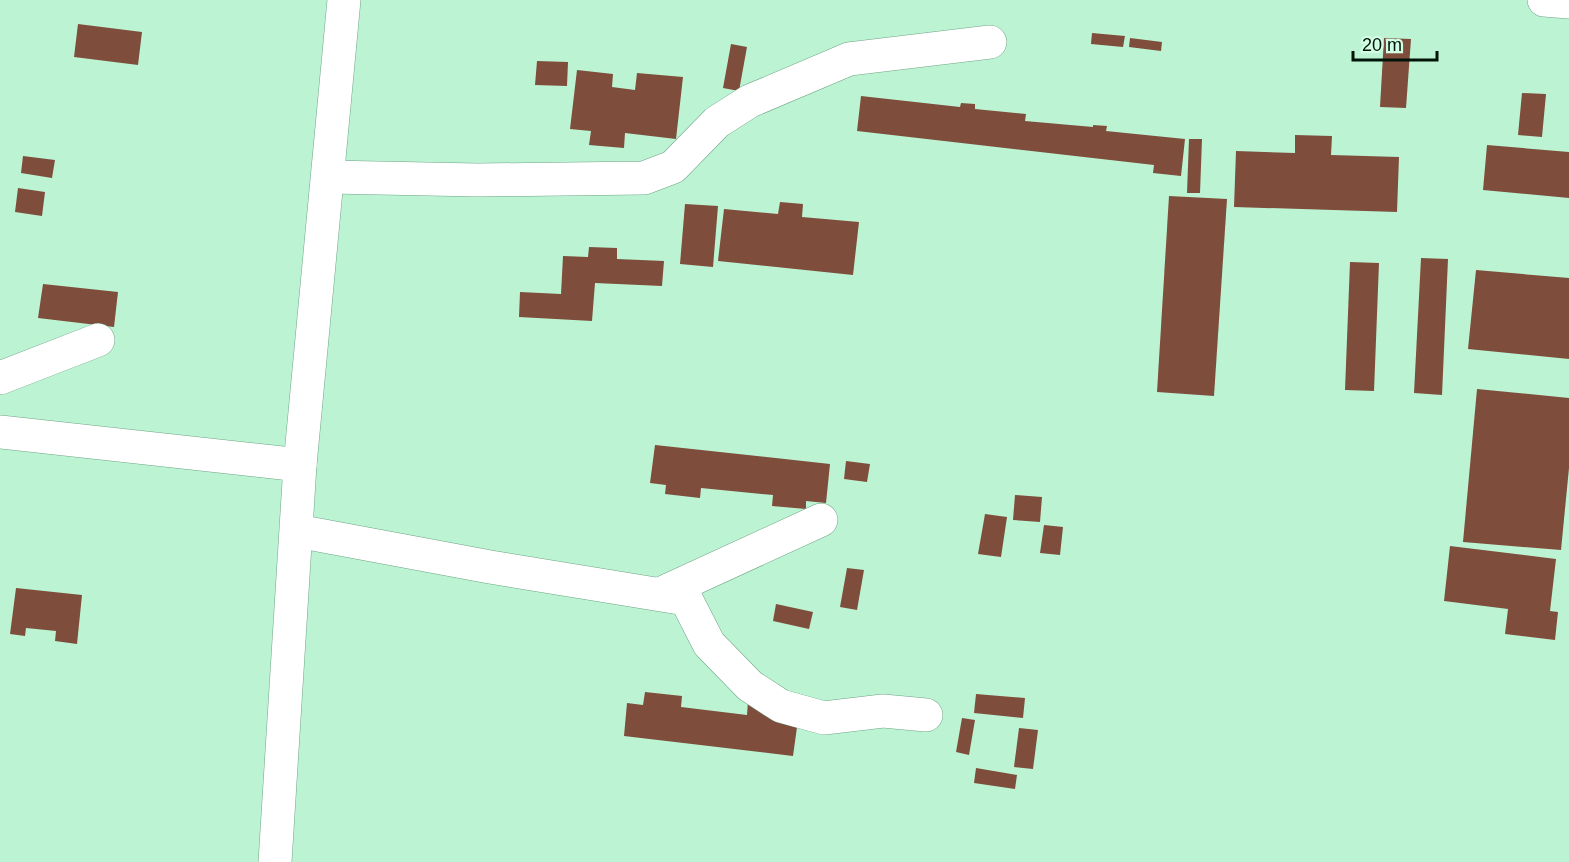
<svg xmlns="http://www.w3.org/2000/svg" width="1569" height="862" font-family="Helvetica,sans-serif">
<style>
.building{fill:#7f4d3c}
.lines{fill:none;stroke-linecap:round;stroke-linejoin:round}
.minor-casing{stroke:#6fa486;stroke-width:34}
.minor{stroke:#fff;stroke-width:33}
</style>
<rect width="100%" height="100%" fill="#bcf4d3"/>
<g class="building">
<polygon points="78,24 142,32 138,65 74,57"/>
<polygon points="1092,33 1125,36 1123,47 1091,44"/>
<polygon points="1130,38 1162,42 1161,51 1129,47"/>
<polygon points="1384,38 1411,39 1406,108 1380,107"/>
<polygon points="731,44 747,47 739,91 723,88"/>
<polygon points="537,61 568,62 567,86 535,85"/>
<polygon points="577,70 613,74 612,87 635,90 637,73 683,77 676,139 625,133 624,148 589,145 591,131 570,129"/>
<polygon points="1522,93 1546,94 1542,137 1518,135"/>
<polygon points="861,96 960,107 961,103 975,104 975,109 1026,114 1025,121 1093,127 1093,125 1107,126 1106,131 1185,139 1181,176 1153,173 1154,165 857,131"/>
<polygon points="1295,135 1332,136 1331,155 1399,157 1397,212 1234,207 1236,151 1295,153"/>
<polygon points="1189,139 1202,139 1200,193 1187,193"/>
<polygon points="1487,145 1569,152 1569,198 1483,190"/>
<polygon points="23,156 55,160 52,178 21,173"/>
<polygon points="18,188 45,192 42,216 15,212"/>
<polygon points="1169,196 1227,199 1214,396 1157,392"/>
<polygon points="780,202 803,204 802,217 859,222 853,275 718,261 724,209 778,214"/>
<polygon points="685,204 718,206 713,267 680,264"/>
<polygon points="589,247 617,248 617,259 664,261 662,286 595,283 592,321 519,317 520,292 561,294 563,256 588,257"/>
<polygon points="1421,258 1448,259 1442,395 1414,393"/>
<polygon points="1350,262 1379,263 1374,391 1345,390"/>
<polygon points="1476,270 1569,278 1569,359 1468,349"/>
<polygon points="43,284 118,292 114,327 38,318"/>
<polygon points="1477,389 1569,398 1569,468 1561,550 1463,542"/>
<polygon points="655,445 830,464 826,503 806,501 806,509 772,506 773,495 701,488 700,498 665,494 666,485 650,483"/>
<polygon points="846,461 870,464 867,482 844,479"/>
<polygon points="1015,495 1042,497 1040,522 1013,520"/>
<polygon points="985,514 1007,517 1001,557 978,554"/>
<polygon points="1044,525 1063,527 1060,555 1040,553"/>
<polygon points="1450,546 1556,559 1550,611 1558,612 1555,640 1505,634 1508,609 1444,601"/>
<polygon points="847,568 864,570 857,610 840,607"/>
<polygon points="16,588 82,595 77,644 55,641 56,631 26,628 25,636 10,634"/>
<polygon points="776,604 813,612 809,629 773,621"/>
<polygon points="645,692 682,696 681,707 747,715 748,701 798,720 793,756 624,736 627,703 643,705"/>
<polygon points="976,694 1025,698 1023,718 974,713"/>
<polygon points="962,718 975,720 969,755 956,752"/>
<polygon points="1019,728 1038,730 1033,769 1014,767"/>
<polygon points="976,768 1017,775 1015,789 974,783"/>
</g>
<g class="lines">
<defs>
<g id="minor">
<polyline points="1544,0 1569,2"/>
<polyline points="329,177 478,180 644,178 673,167 717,122 750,101 849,59 990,42"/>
<polyline points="0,378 98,340"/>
<polyline points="0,432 300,465"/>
<polyline points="297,531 490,567 686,599 709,644 750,686 781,706 824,718 883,711 926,715"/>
<polyline points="660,594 821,520"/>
<polyline points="275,862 300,465 344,0"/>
</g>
</defs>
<use href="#minor" class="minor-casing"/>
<use href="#minor" class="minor"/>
</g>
<path d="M1353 51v9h84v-9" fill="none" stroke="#011409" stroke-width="3"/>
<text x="1362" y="51" font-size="18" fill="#011409" stroke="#d2fee3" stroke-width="4.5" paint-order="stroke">20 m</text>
</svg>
